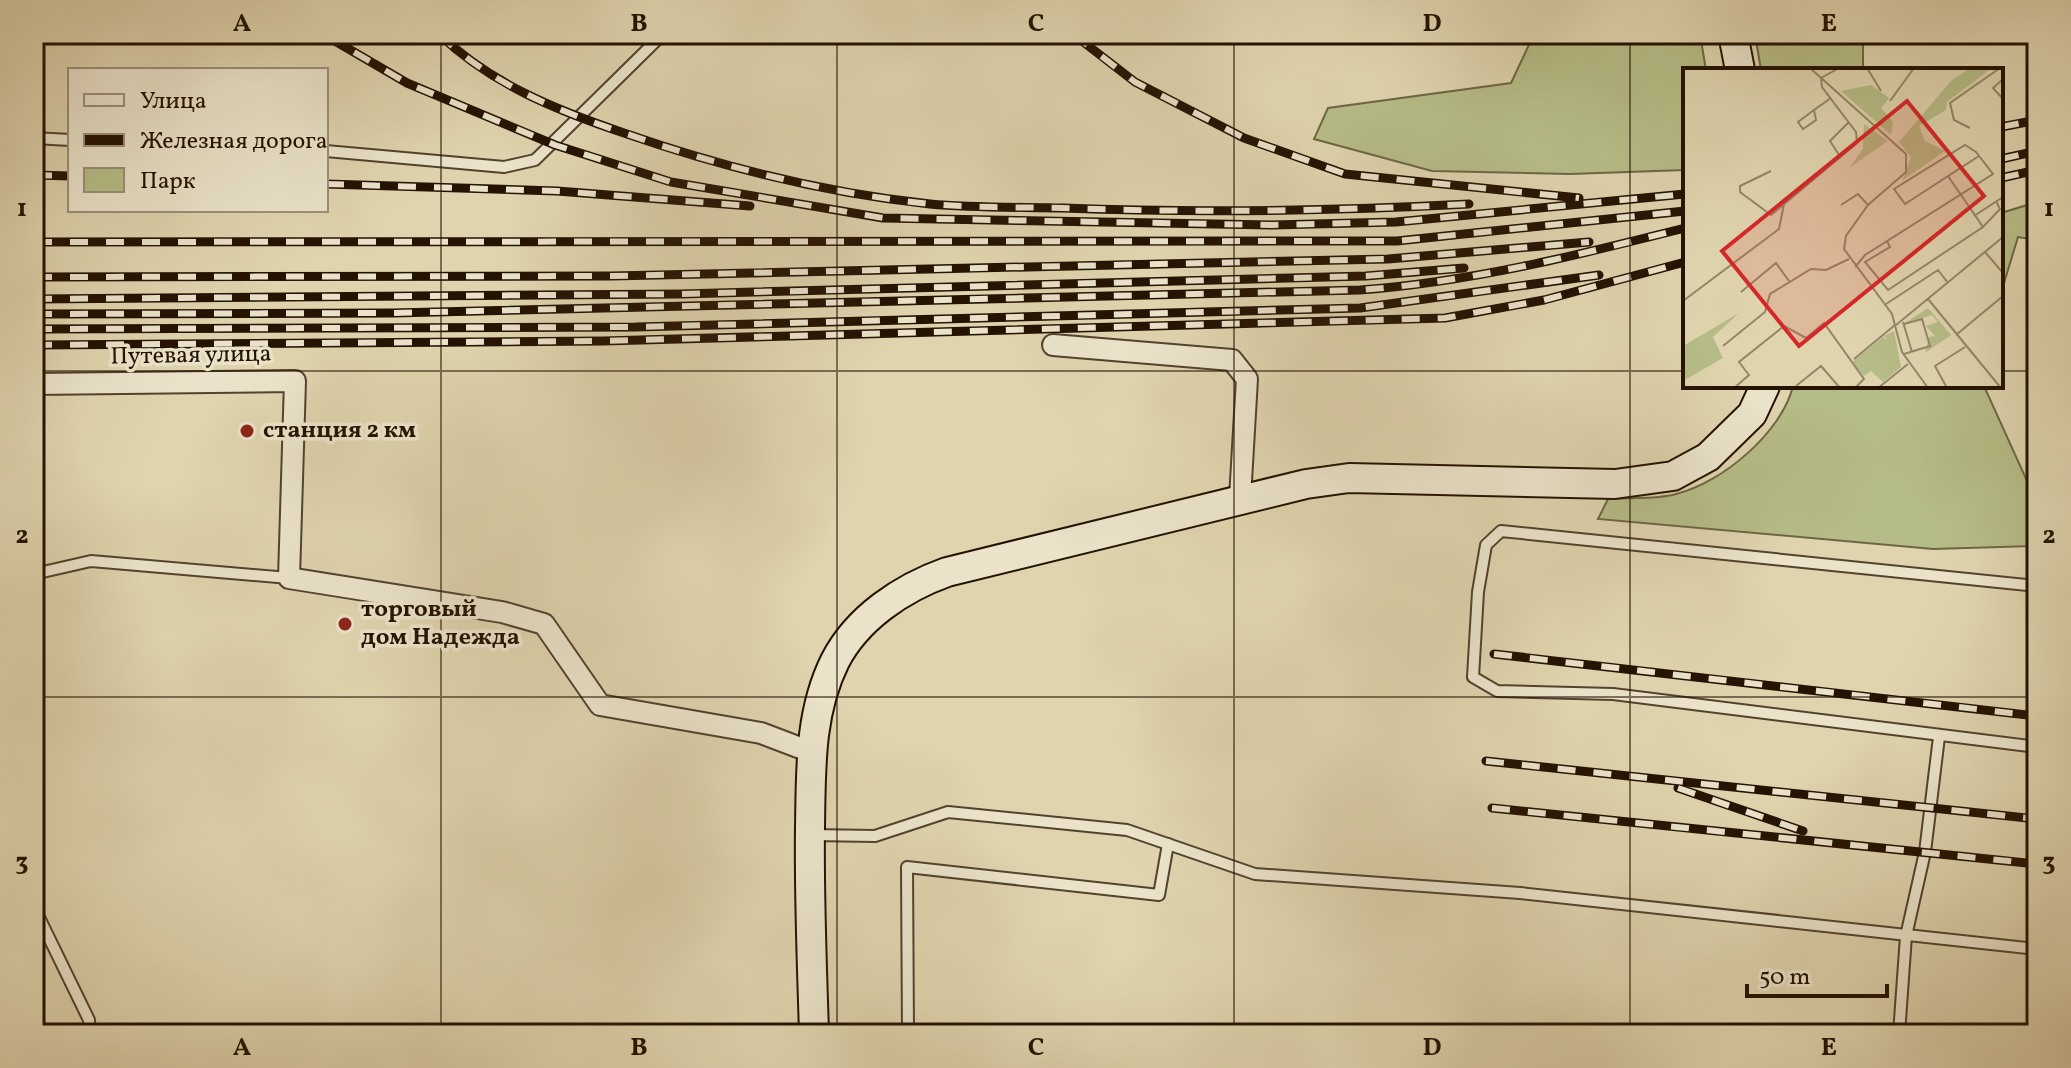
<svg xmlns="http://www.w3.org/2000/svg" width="2071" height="1068" font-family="Vollkorn,serif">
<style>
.green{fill:#b6bc87;stroke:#6d6745;stroke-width:2}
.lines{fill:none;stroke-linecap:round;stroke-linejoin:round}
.lane-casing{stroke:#53422e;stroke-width:14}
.street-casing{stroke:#53422e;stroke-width:24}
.secondary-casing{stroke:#241203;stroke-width:32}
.lane{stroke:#eae3ca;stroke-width:10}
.street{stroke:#eae3ca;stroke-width:20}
.secondary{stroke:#eae3ca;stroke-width:28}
.rail-casing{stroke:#241203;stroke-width:9}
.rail{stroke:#eae3ca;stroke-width:6;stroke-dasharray:18;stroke-linecap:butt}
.grid{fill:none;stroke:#241203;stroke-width:2;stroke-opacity:0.55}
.poi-dot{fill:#8f2418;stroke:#eae3ca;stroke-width:3}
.labels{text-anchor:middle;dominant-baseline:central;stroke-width:7;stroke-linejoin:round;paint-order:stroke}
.street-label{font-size:24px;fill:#241203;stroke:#eae3ca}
.poi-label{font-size:24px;font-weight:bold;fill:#241203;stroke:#eae3ca;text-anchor:start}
.inset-road{fill:none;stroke:#94866a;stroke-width:2}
.view{fill:#d62828;fill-opacity:0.15;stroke:#d62828;stroke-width:4}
.inset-edge{fill:none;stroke:#241203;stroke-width:4}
.neatline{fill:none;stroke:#241203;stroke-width:3}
.grid-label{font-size:26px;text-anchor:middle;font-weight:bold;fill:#241203}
</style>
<rect width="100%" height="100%" fill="#dfd4ae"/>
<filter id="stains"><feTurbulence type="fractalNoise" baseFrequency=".0025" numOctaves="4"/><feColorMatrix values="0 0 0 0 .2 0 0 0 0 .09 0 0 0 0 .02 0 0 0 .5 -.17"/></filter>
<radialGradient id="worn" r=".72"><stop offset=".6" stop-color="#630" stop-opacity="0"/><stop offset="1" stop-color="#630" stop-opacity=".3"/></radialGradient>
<g class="green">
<polygon points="1534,34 1700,34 1706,70 1685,70 1685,170 1570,174 1432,171 1314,139 1328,108 1511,83"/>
<polygon points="1755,34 1863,34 1863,70 1761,70"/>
<polygon points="2037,202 2037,240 2018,237 2001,293 2001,213"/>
<path d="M1793,386H1984L2037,503V546L1933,549L1598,519L1608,499C1630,497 1655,500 1676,494C1722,483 1782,432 1793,386Z"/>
</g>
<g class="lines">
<defs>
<g id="lane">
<polyline points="34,138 70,140"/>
<polyline points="326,151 504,167 535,160 663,34"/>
<polyline points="34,574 91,561 289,578"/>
<polyline points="2037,586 1501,531 1486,545 1478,592 1473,677 1497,691 1613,694 2037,747"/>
<polyline points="811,835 875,836 948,812 1127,830 1255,874 1520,893 2037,949"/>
<polyline points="34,907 89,1020 90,1034"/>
<polyline points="908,1034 907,867 1159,895 1168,844"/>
<polyline points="1899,1034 1906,936 1925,852 1939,737"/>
</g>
<g id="street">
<polyline points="1053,345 1232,360 1247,379 1240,498"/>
<polyline points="34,384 295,381 289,578 502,612 544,624 600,705 761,733 811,752"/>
</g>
<g id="secondary">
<polyline points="1733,34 1740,70"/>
<path d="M814,1034C812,965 809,897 810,828C811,771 809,713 835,661C857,618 902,588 947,572L1306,484L1349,478L1615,484L1673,476L1708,457L1752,414L1765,386"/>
</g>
</defs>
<use href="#lane" class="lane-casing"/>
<use href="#street" class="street-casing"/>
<use href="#secondary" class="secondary-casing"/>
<use href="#lane" class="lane"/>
<use href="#street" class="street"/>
<use href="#secondary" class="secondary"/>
<defs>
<g id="rail">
<polyline points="323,34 407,83 555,145 671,182 883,218 1272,225 1396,222 1685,194"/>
<path d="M439,34C491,84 556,110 624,133C722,167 826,193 930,204C974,208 1019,207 1063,208C1199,213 1334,211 1469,204"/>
<polyline points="1073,34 1135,82 1244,138 1345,174 1579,198"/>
<polyline points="2001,127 2037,120"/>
<polyline points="2001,159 2037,151"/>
<polyline points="34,175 70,176"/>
<polyline points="2001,178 2037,170"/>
<polyline points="326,184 557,191 750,206"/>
<polyline points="34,242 1397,241 1685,211"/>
<polyline points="34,277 611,276 1388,259 1589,242"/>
<polyline points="34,299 681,294 1366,276 1464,268"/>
<path d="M34,314L393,313L1360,290C1471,282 1578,255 1685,228"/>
<polyline points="34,329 636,327 1360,308 1599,275"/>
<polyline points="34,345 604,341 1445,318 1544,300 1685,262"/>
<polyline points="1494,654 2037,716"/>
<polyline points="1486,761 2037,819"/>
<polyline points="1678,788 1803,831"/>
<polyline points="1492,808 2037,864"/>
</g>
</defs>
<use href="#rail" class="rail-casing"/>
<use href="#rail" class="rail"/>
</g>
<path class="grid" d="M441,34V1034M837,34V1034M1234,34V1034M1630,34V1034M34,371H1685M2001,371H2037M34,697H2037"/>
<g class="poi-dot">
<circle cx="247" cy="431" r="8"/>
<circle cx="345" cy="624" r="8"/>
</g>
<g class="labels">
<g class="street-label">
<text transform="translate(191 356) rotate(-1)">Путевая улица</text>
</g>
<g class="poi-label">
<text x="263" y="431">станция 2 км</text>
<text x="361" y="610">торговый<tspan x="361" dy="28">дом Надежда</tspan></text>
</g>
</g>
<g transform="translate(1683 68)">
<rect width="320" height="320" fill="#dfd4ae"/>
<path d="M287,0H309L264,34L263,42L236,58L242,73L262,83L219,113L228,89L216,74L268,13ZM188,17L206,30L198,40L210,54L208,67L158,23ZM181,56L205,73L166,100L180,81ZM245,240L268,267L242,285L246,269L252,268L243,258L255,254L249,247L222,255ZM56,245L30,269L40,290L0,313V278ZM211,263L218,299L200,314L188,303L181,308L169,294L200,269L205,273L201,268Z" fill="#b6bc87"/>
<path class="inset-road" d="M127,0L223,86V104L185,137L163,168L161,181L209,246L219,284L245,320M184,0L198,23M320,11L310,20L320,31M207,33L231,0M131,42L115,54L120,61L133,52L131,42L148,30M287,60L271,52L267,35L317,0M158,90L147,73L166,54M88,103L57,118V124L88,147L174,75L173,64L139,19L138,10L156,0M265,108L300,159M158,137L175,126L185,137M291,148L320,129M204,173L207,179L182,194L205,222L300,159L317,141L313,133M302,184L320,205M172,199L182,187L310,106L296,88L293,84L282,77L211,121L222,136L296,88M58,224L93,195L106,213M245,231L318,320M0,233L96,161L101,136M203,236L255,202L265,215M220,254L229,284M221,256L239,251L247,278L221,286M213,257L320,169M273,267L320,228M40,278L82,244L87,226L128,201L143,202L166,191M171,291L212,257M113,318L138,298L157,320M51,320L66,307L56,294L101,258L123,270L141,255L181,311L172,320M195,320L225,296M264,320L252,298L282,279"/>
<path class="view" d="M224,33L301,128L116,278L39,183Z"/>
<rect width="320" height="320" class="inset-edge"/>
</g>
<rect width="2071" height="1068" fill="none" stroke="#dfd4ae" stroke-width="88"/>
<rect x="68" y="68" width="260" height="144" fill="#eae3ca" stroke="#9b8f7a" stroke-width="2"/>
<rect x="84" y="94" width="40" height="12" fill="#eae3ca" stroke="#9b8f7a" stroke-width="2"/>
<text x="140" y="108" font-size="24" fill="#241203">Улица</text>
<rect x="84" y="134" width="40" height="12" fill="#241203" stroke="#9b8f7a" stroke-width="2"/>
<text x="140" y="148" font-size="24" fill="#241203">Железная дорога</text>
<rect x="84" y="168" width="40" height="24" fill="#b6bc87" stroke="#9b8f7a" stroke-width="2"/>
<text x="140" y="188" font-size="24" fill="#241203">Парк</text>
<path d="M1747 984v12h140v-12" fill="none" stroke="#241203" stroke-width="4"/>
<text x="1759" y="984" font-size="24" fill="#241203" stroke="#eae3ca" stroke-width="6" paint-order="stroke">50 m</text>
<rect x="44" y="44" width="1983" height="980" class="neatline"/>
<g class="grid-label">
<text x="242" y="31">A</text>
<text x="639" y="31">B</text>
<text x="1036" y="31">C</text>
<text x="1432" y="31">D</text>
<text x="1829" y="31">E</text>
<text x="22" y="216">1</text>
<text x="2049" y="216">1</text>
<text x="22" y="543">2</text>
<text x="2049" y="543">2</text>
<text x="22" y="870">3</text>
<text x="2049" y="870">3</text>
<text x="242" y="1055">A</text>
<text x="639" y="1055">B</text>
<text x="1036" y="1055">C</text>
<text x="1432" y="1055">D</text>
<text x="1829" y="1055">E</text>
</g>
<rect width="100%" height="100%" filter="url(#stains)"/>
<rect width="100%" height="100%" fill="url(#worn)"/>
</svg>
